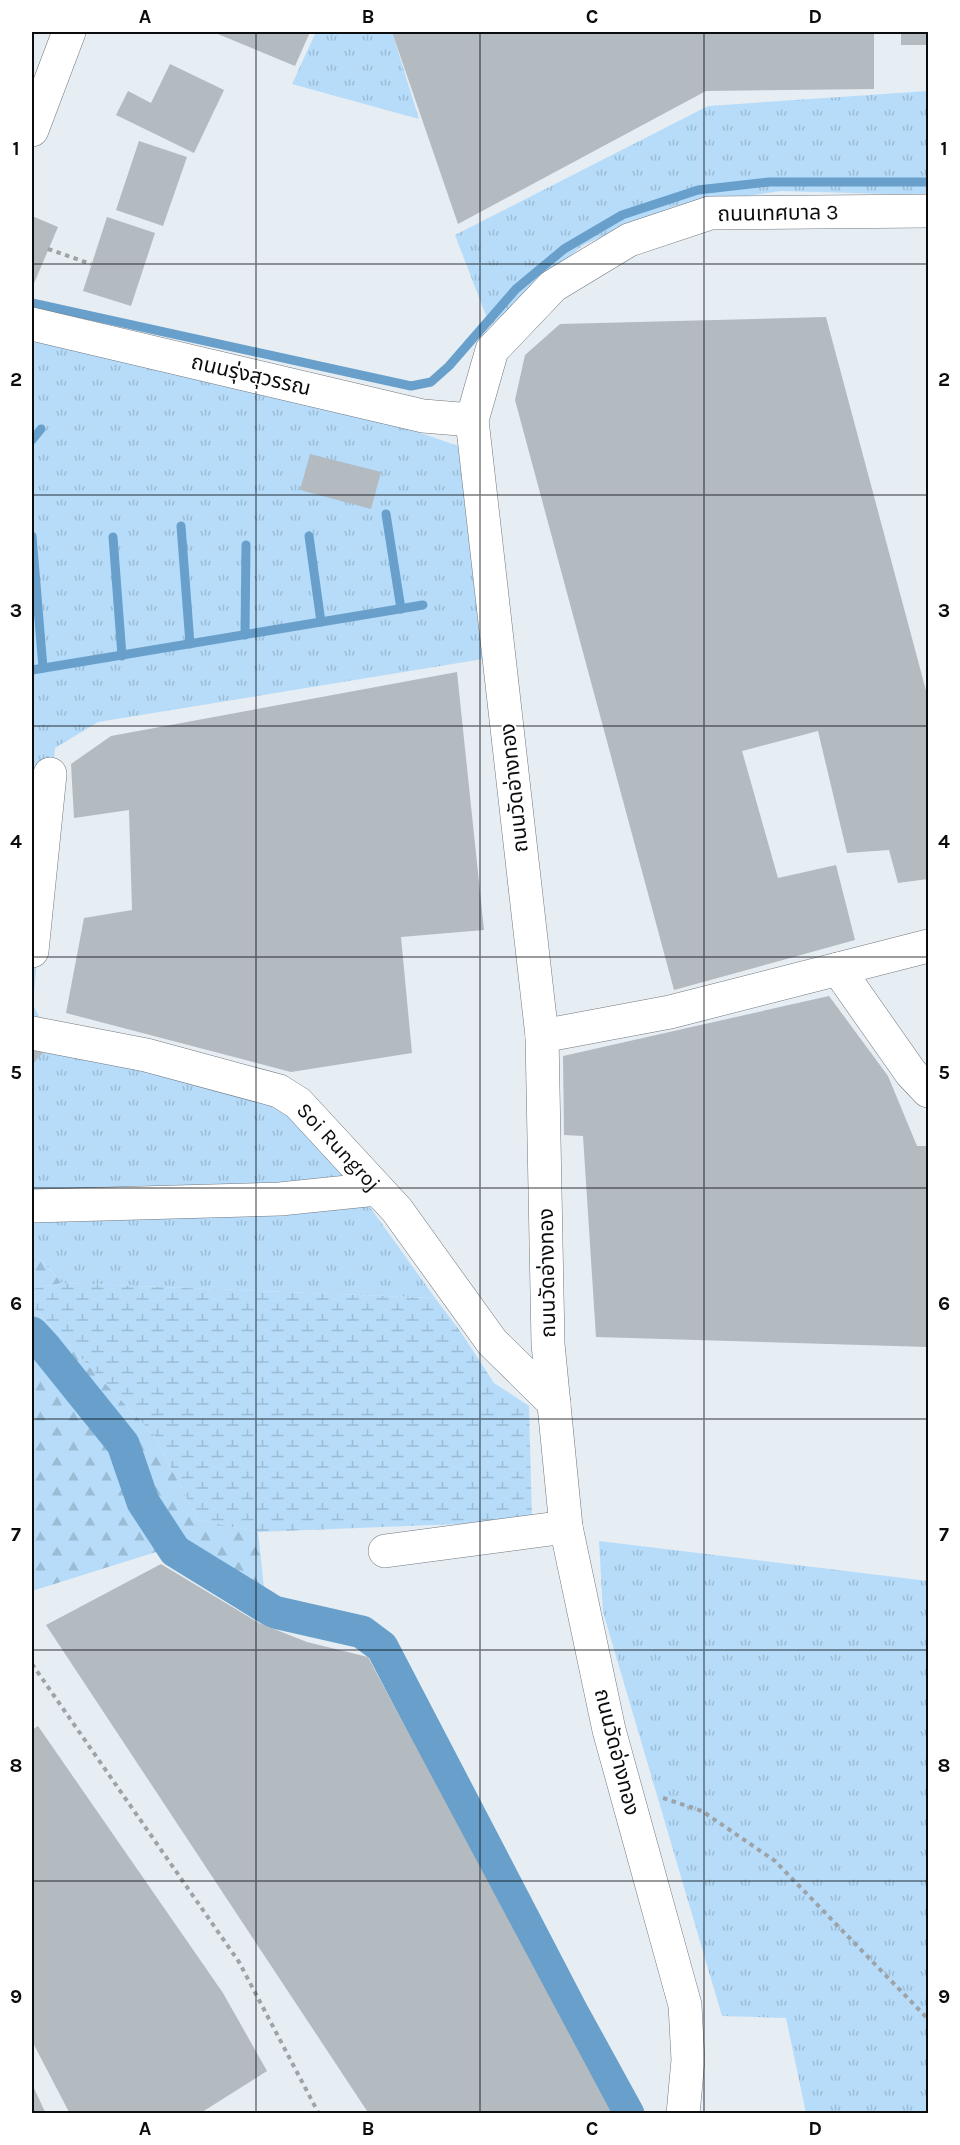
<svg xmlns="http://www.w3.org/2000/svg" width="960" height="2145" font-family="Karla,'Noto Sans Thai',sans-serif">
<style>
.grass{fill:url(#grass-tufts)}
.forest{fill:url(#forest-firs)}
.wetland{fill:url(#wetland-marsh)}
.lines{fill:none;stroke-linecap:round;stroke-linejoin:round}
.stream{stroke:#68a0cb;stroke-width:9}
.canal{stroke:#68a0cb;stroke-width:33}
.building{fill:#b3bac0}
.minor-casing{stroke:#72787e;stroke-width:34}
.path{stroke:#9da3a7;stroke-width:4;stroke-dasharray:4.5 4.5;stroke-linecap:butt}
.minor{stroke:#fff;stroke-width:33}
.grid{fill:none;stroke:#0a0c0e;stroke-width:1.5;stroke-opacity:0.55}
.labels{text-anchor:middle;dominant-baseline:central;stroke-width:4.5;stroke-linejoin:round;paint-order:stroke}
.street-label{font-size:21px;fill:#0a0c0e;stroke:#fff}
.neatline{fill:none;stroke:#0a0c0e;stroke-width:2}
.grid-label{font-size:20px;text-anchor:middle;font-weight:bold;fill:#0a0c0e}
</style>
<defs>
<pattern id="grass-tufts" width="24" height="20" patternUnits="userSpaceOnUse" patternTransform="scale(1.5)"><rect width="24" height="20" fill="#b6dcfa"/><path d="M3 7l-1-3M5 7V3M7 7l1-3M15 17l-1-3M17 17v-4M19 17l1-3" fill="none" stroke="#9bbcd5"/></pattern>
<pattern id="forest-firs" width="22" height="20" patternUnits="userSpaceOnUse" patternTransform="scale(1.5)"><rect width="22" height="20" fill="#b6dcfa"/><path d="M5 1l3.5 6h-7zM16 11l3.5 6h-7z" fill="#9bbcd5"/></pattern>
<pattern id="wetland-marsh" width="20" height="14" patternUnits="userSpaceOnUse" patternTransform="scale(1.5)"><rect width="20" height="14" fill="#b6dcfa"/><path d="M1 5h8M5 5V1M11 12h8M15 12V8" fill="none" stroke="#9bbcd5"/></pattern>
</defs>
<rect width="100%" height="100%" fill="#e6edf3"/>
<g class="grass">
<polygon points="316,32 392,32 419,119 292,84"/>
<polygon points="928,91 928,195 781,191 675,206 583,245 490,326 455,235 708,106"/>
<polygon points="32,340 383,420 461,447 483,659 98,722 55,748 33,1005 41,1020 32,1016"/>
<polygon points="41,1046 221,1086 282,1106 367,1203 435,1298 62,1283 32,1250 32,1056"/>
<polygon points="599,1541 928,1581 928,2113 806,2113 786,2018 722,2016 603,1612"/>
</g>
<g class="forest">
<polygon points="32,1250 62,1283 32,1289"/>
<polygon points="32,1306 154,1435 198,1520 258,1532 266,1607 156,1552 32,1591"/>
</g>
<polygon class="wetland" points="62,1283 435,1298 460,1331 494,1383 529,1406 532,1521 258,1532 198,1520 154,1435 32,1306 32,1289"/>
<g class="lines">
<g class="stream">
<polyline points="32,303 411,386 431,382 449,366 516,289 564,249 622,215 698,190 769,182 928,182"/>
<polyline points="32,440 41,429"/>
<polyline points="386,514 401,609"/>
<polyline points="181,526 190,644"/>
<polyline points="32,536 43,668"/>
<polyline points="309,536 321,622"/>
<polyline points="113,537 122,656"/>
<polyline points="245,635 246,545"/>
<polyline points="32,670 423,605"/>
</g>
<polyline class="canal" points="32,1333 45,1347 123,1444 143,1502 175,1551 274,1612 362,1632 382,1647 571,2010 628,2114"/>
</g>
<g class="building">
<polygon points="213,32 310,32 295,66"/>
<polygon points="392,32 874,32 874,89 706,91 458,224"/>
<rect x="901" y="32" width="27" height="13"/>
<polygon points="170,64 224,90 194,153 116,115 128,91 151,103"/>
<polygon points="139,141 187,157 163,226 116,210"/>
<polygon points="32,216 58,227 32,288"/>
<polygon points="107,217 155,233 131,306 83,291"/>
<polygon points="826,317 928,698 928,879 898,883 889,850 847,853 818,731 742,751 778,878 836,865 855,940 674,990 515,400 525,355 560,324"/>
<polygon points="310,454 381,472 371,509 300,490"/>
<polygon points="457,672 484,930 401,937 412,1053 291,1072 66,1013 84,918 132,910 129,810 74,818 71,764 111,736"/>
<polygon points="829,996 888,1076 917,1146 928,1146 928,1347 596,1337 583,1136 564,1135 563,1056"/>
<polygon points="32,1043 51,1044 32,1065"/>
<polygon points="161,1564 259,1623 307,1642 368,1657 612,2114 369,2114 46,1625"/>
<polygon points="38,1726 223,1993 267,2071 199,2114 70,2114 32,2041 32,1730"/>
<polygon points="32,2084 46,2114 32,2114"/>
</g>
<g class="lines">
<defs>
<g id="minor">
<polyline points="32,130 69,32"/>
<polyline points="32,324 423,416 472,420"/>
<polyline points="32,951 50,774"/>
<polyline points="838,969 911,1073 928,1091"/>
<path id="s1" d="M32,1033L146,1055L279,1091L298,1103L397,1210L492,1342L554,1403"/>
<polyline points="542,1036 670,1012 928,946"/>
<polyline points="32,1206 280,1199 377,1189"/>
<polyline points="385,1551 566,1527"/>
<polyline points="683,2114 688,2060 685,2005 609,1730 566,1527 548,1344 542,1036 472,420 492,350 553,286 629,240 710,213 928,211"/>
</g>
</defs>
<use href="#minor" class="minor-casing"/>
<g class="path">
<polyline points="48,249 91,264"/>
<polyline points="32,1664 239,1962 319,2114"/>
<polyline points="663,1798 702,1811 775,1861 928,2019"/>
</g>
<use href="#minor" class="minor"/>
</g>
<path class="grid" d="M256,32V2114M480,32V2114M704,32V2114M32,264H928M32,495H928M32,726H928M32,957H928M32,1188H928M32,1419H928M32,1650H928M32,1881H928"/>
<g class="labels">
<g class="street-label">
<text transform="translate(778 213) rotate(-1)">ถนนเทศบาล 3</text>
<text transform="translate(251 375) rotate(13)">ถนนรุ่งสุวรรณ</text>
<text transform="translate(514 788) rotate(-96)">ถนนวัดอ่างทอง</text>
<text stroke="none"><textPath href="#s1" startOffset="336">Soi Rungroj</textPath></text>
<text transform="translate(547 1273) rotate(-91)">ถนนวัดอ่างทอง</text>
<text transform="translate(617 1752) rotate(76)">ถนนวัดอ่างทอง</text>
</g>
</g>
<rect width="960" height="2145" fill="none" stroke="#ffffff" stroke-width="66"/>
<rect x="33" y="33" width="894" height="2079" class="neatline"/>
<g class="grid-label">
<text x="145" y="23">A</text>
<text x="368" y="23">B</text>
<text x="592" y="23">C</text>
<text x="815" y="23">D</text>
<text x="16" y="155">1</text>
<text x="944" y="155">1</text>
<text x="16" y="386">2</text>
<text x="944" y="386">2</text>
<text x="16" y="617">3</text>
<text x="944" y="617">3</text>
<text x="16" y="848">4</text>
<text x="944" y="848">4</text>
<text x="16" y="1079">5</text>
<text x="944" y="1079">5</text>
<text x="16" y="1310">6</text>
<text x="944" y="1310">6</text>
<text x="16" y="1541">7</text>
<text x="944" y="1541">7</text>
<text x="16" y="1772">8</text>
<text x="944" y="1772">8</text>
<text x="16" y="2003">9</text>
<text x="944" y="2003">9</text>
<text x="145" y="2135">A</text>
<text x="368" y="2135">B</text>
<text x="592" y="2135">C</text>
<text x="815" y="2135">D</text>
</g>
</svg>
